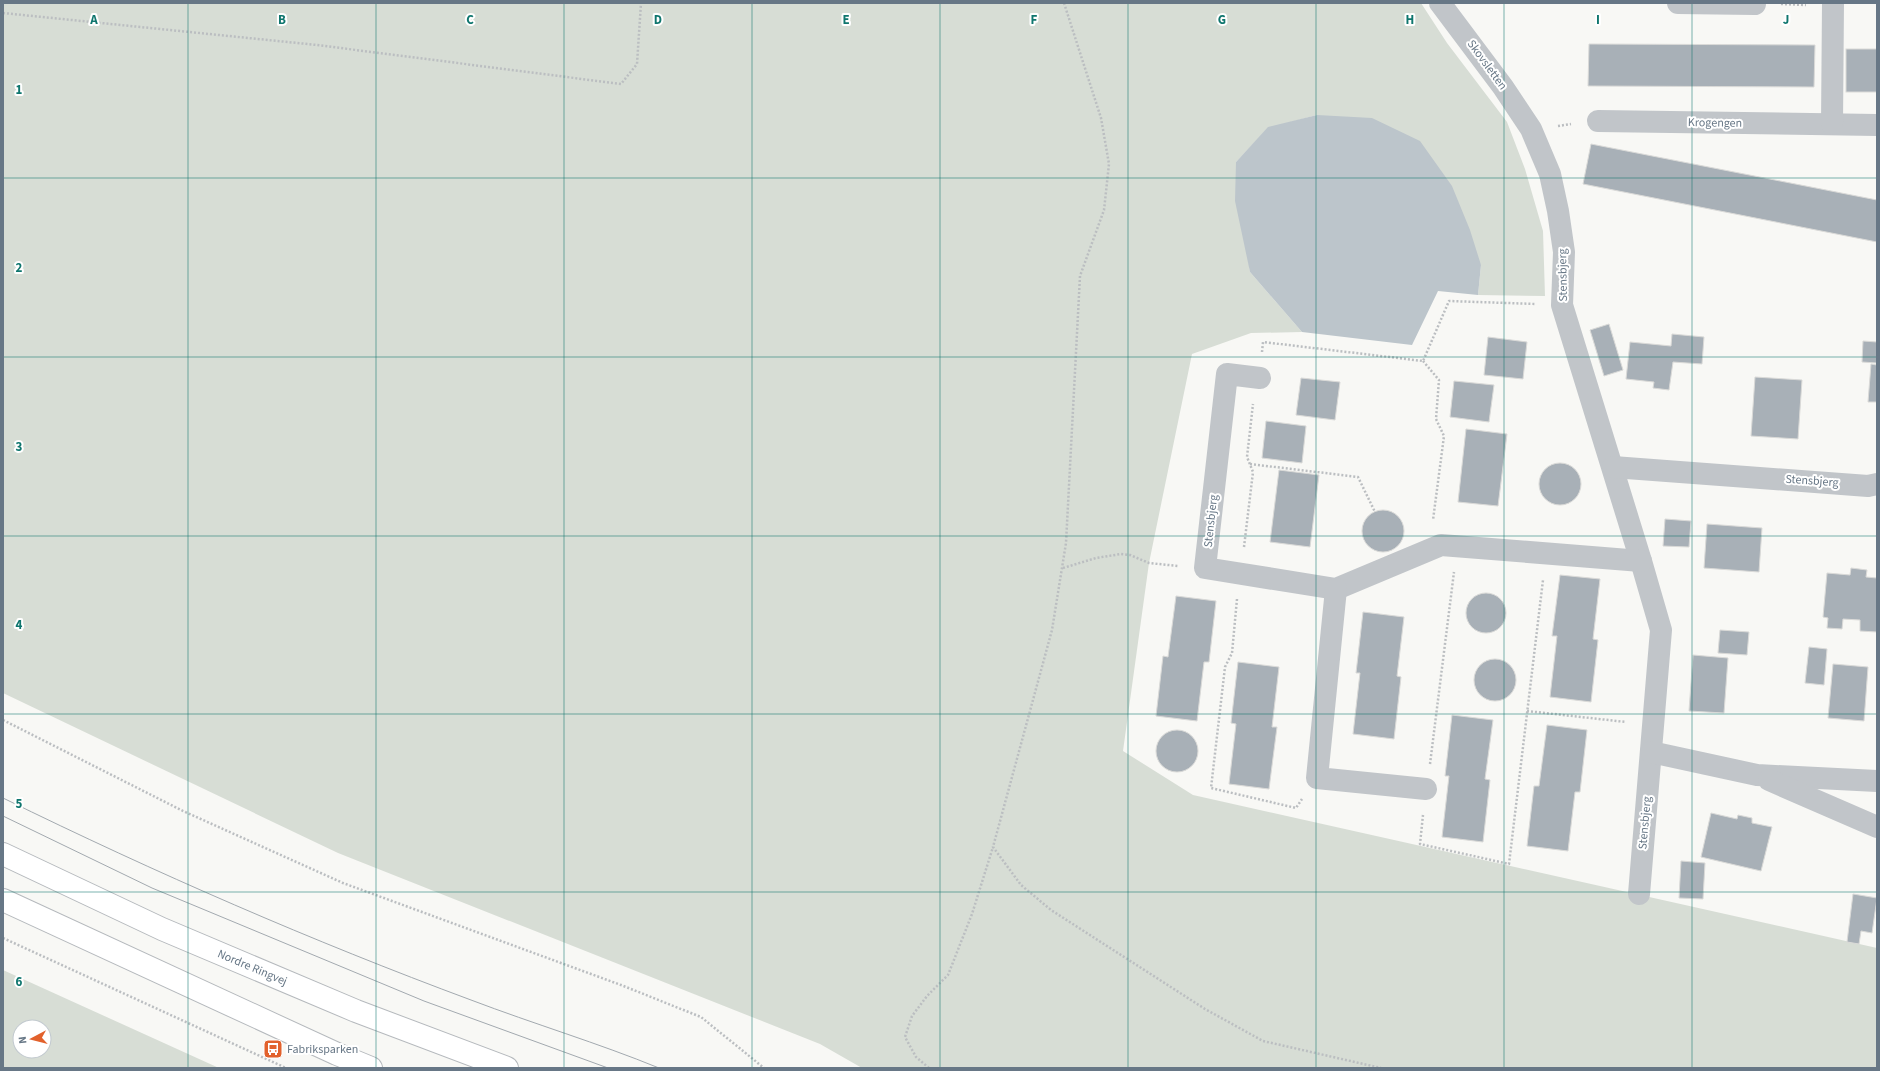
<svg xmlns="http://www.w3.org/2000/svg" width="1880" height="1071" font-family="'Source Sans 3',sans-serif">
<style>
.green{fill:#d7ddd5;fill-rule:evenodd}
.water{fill:#bcc5cb}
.building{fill:#a8b0b7;stroke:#dadad8}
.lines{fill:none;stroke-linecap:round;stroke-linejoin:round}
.major-casing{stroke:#b5b9bd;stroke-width:24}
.path{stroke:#bbbec1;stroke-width:2.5;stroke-dasharray:2 2;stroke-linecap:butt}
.minor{stroke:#c1c5c9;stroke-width:22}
.major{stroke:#fff;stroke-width:22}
.tram{stroke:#a2a9af;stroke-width:1}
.grid{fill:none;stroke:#0f766e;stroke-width:1;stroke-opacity:0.55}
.labels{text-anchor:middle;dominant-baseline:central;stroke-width:4;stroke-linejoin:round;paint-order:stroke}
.street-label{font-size:12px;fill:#677786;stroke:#fff}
.poi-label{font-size:12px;fill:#677786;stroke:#fff;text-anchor:start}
.grid-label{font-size:13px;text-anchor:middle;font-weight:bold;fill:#0f766e;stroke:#fff;stroke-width:4;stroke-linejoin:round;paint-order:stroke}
</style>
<rect width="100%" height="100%" fill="#f8f8f5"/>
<g class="green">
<polygon points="3,3 1421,3 1447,43 1507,122 1525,169 1543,231 1545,296 1478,295 1481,265 1317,115 1268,128 1236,162 1250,272 1302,332 1251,333 1192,354 1149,563 1123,751 1193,795 1877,948 1877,1068 862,1068 820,1044 338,853 3,693"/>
<path d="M3,970L219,1068H3ZM20,1027H44V1051H20Z"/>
</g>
<polygon class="water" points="1317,115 1372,118 1420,141 1452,186 1470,230 1481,265 1478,295 1438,291 1412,345 1302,332 1250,272 1235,201 1236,162 1268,127"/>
<g class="building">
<polygon points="1589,44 1815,45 1814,87 1588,86"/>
<rect x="1846" y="49" width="31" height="43"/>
<polygon points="1591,144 1877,200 1877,242 1583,184"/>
<polygon points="1609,324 1623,370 1604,376 1590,330"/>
<polygon points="1672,334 1704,337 1702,364 1673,362 1669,390 1653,388 1654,382 1626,379 1630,342 1671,346"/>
<polygon points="1488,337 1527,342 1523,379 1484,375"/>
<polygon points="1863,341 1877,342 1877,363 1862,362"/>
<polygon points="1871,364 1877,365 1877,402 1868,402"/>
<polygon points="1755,377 1802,380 1798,439 1751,436"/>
<polygon points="1301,378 1340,382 1335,420 1296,415"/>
<polygon points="1454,381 1494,385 1489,422 1450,417"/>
<polygon points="1266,421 1306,426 1302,463 1262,458"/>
<polygon points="1466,429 1507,434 1498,506 1458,502"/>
<circle cx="1560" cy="484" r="21"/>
<polygon points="1279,470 1319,475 1310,547 1270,542"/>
<circle cx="1383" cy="531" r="21"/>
<polygon points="1665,519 1691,521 1689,547 1663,546"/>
<polygon points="1707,524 1762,528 1759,572 1704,568"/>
<polygon points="1851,568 1867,570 1866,577 1877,578 1877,632 1860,631 1860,620 1843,619 1842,629 1827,628 1828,618 1823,617 1827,573 1850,575"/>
<polygon points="1560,575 1600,579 1593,639 1598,640 1591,702 1550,697 1557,636 1552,636"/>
<circle cx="1486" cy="613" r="20"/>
<polygon points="1176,596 1216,601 1209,662 1204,662 1197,721 1156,716 1163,656 1168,657"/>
<polygon points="1363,612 1404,617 1397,676 1401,677 1394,739 1353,734 1360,673 1356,673"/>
<polygon points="1720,630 1749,632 1747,655 1718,653"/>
<polygon points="1809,647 1827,649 1824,685 1805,683"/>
<polygon points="1693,655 1728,658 1724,713 1689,711"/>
<circle cx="1495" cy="680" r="21"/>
<polygon points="1238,662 1279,667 1272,727 1277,727 1269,789 1229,784 1236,724 1231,723"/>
<polygon points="1833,664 1868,667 1864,721 1828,718"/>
<polygon points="1452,715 1493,720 1485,779 1490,780 1483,842 1442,837 1449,776 1445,776"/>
<polygon points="1547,725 1587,730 1580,792 1575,792 1568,851 1527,846 1534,786 1539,786"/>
<circle cx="1177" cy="751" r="21"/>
<polygon points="1711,813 1737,819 1738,815 1752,818 1752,823 1772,827 1761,871 1701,857"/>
<polygon points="1681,861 1705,863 1703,899 1679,898"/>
<polygon points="1853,894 1877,898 1872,933 1861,931 1859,944 1847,942"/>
</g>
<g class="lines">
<defs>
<g id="major">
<path id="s1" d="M3,854L162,929L356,1011L507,1068"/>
<polyline points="3,900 337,1054 371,1068"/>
</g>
</defs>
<use href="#major" class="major-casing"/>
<g class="path">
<polyline points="1064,3 1101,118 1109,164 1104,210 1080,276 1066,543 1052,630 993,847 1021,885 1051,910 1205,1009 1263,1041 1381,1068"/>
<polyline points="1781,4 1806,5"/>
<polyline points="3,13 317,45 621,84 637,64 641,3"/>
<polyline points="1558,126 1571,124"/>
<polyline points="1262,352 1263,342 1423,361 1449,301 1536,304"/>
<polyline points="1423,361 1439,380 1436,419 1444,436 1433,520"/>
<polyline points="1250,464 1358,477 1375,512"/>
<polyline points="1244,547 1253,472 1247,457 1253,404"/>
<polyline points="1063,568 1096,558 1121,554 1130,555 1149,563 1178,566"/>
<polyline points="1237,599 1232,653 1225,667 1211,788 1296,808 1302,799"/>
<polyline points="1527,711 1626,722"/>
<polyline points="3,720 183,811 343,883 621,985 701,1017 764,1068"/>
<polyline points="1430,764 1454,572"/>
<polyline points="1423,815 1420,844 1509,864 1543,580"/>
<polyline points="3,938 286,1068"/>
<polyline points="929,1068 916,1057 905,1037 912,1016 927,996 948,975 972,914 993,847"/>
</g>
<g class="minor">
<polyline points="1440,3 1503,87 1531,129 1550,174 1558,211 1564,252 1562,305 1641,561 1661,630 1639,894"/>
<polyline points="1678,3 1755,4"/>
<polyline points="1598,121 1877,125"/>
<polyline points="1832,124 1833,3"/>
<polyline points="1260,378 1227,374 1205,568 1336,589 1441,545 1641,561"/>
<polyline points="1613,467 1868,486 1877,484"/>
<polyline points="1336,589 1317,778 1426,789"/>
<polyline points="1651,752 1757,775 1877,781"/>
<polyline points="1769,780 1877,827"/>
</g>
<use href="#major" class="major"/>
<g class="tram">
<path d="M3,798C156,873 312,941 471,1000C534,1024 598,1043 659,1068"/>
<polyline points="3,816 152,888 424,1001 608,1068"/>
</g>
</g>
<path class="grid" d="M188,3V1068M376,3V1068M564,3V1068M752,3V1068M940,3V1068M1128,3V1068M1316,3V1068M1504,3V1068M1692,3V1068M3,178H1877M3,357H1877M3,536H1877M3,714H1877M3,892H1877"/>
<defs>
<symbol id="bus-square" viewBox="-11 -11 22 22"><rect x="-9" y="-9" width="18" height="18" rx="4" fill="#e2612c" stroke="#fff"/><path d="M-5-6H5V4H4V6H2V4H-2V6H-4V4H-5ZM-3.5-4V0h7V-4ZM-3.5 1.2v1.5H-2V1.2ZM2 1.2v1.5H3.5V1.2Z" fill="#fff"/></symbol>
</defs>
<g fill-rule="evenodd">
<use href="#bus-square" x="262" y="1038" width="22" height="22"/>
</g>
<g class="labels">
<g class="street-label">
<text transform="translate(1487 65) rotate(54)">Skovsletten</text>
<text transform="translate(1715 123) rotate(1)">Krogengen</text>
<text transform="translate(1563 275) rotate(-91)">Stensbjerg</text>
<text transform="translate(1812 481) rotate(4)">Stensbjerg</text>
<text transform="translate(1211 521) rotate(-84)">Stensbjerg</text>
<text transform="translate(1645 823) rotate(-85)">Stensbjerg</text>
<text stroke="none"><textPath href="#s1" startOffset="274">Nordre Ringvej</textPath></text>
</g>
<g class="poi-label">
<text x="287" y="1049">Fabriksparken</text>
</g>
</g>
<g class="grid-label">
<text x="94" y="24">A</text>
<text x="282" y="24">B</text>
<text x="470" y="24">C</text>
<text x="658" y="24">D</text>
<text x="846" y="24">E</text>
<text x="1034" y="24">F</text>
<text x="1222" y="24">G</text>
<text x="1410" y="24">H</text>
<text x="1598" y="24">I</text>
<text x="1786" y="24">J</text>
<text x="19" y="94">1</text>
<text x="19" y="272">2</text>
<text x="19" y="451">3</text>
<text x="19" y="629">4</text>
<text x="19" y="808">5</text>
<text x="19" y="986">6</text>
</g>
<rect width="1880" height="1071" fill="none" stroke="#677786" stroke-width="8"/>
<g transform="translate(32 1039) rotate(263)"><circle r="19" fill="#ffffff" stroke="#c2c9cf"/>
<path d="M0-3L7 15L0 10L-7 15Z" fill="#e2612c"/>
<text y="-6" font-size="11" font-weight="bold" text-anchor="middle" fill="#677786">N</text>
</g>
</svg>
